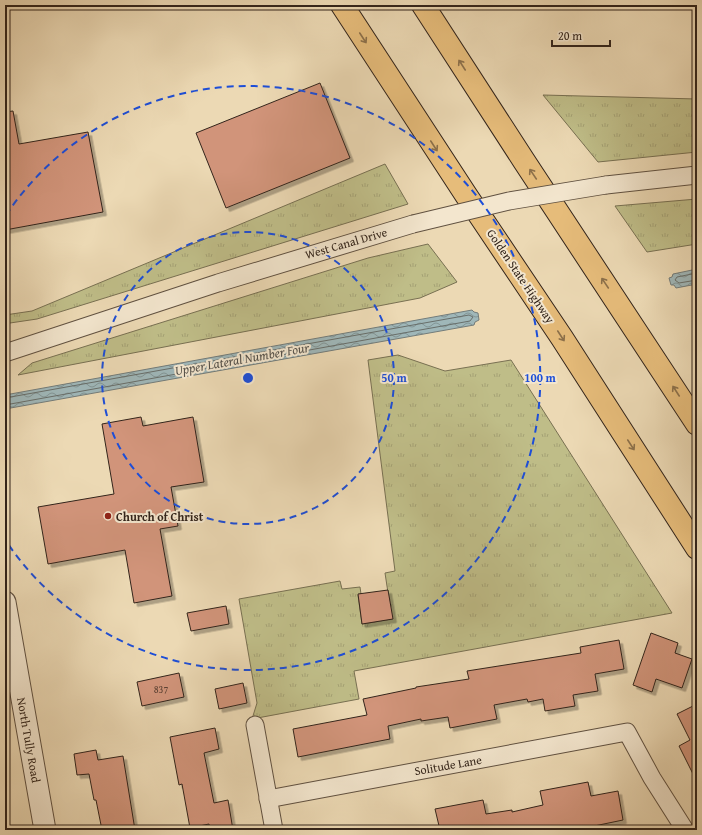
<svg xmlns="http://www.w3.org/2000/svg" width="702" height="835" font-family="'Gentium Book Plus',serif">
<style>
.grass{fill:url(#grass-tufts);stroke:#787052}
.water{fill:url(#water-waves);stroke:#737c7a}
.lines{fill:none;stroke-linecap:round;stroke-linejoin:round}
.shore{stroke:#686e6a;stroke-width:1}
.building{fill:#d1947a;stroke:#32241b;filter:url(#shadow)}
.minor-casing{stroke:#605141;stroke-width:19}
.tertiary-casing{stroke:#605141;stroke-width:23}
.motorway-casing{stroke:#32241b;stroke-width:24}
.minor{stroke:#f3e6ce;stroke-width:17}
.tertiary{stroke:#f3e6ce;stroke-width:21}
.motorway{stroke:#e6bc7a;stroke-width:22}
.minor-bridge-casing{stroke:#605141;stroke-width:19;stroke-linecap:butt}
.minor-bridge{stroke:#f3e6ce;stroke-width:17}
.oneway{stroke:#8c704a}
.ring{fill:none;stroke:#1d4ed8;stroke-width:2;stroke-dasharray:7 5}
.poi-dot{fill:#8f2418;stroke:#f3e6ce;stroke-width:1.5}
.labels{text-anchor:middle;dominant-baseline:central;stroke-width:4;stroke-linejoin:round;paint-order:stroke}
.number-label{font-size:10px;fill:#5a4033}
.street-label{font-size:12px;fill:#32241b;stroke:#f3e6ce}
.poi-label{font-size:12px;font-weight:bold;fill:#32241b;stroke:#f3e6ce;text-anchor:start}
.water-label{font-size:13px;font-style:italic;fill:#53504a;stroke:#f3e6ce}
.centre{fill:#1d4ed8;stroke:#f3e6ce;stroke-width:2}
.ring-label{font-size:12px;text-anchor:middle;font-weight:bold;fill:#1d4ed8;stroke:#f3e6ce;stroke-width:4;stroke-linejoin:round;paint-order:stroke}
</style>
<defs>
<pattern id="grass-tufts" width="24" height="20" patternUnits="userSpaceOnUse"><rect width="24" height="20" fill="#bfbd88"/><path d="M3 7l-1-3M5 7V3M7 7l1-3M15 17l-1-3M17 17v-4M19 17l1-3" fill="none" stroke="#a5a275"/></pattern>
<pattern id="water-waves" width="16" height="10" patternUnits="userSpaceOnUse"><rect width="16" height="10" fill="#9fb7b9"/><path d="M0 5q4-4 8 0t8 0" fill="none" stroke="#829596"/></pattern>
<filter id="shadow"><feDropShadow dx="3.5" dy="3.5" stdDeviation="0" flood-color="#0004"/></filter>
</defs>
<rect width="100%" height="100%" fill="#ecd9b4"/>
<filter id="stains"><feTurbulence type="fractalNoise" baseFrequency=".005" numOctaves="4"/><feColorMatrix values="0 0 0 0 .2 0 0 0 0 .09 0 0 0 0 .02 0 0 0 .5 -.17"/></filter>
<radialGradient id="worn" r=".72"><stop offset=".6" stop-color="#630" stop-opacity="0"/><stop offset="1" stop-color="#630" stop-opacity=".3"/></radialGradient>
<g class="grass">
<polygon points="543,95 697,99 697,152 598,162"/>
<polygon points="385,164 408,204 37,319 10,323 5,321 5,315 32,311"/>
<polygon points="697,199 697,244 647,252 615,206"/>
<polygon points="428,244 457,282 420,298 18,375 32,363 368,258"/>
<polygon points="398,355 445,371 511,360 672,613 354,671 359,699 252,719 257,703 239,599 340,581 342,589 360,587 361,594 358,595 362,624 392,619 385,573 395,571 368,360"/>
</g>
<g class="water">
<polygon points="697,269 697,284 676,288 674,285 671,285 669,278 672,277 673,274"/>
<polygon points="472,310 474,312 478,313 479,320 475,322 474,325 5,409 5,395"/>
</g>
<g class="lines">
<g class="shore">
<polyline points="697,273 677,277 675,280 679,283 697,280"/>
<polyline points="5,398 469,315 473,317 470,321 5,405"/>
</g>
</g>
<g class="building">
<polygon points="320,83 350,158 226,208 196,133"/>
<polygon points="13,111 19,144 88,132 103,212 5,230 5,112"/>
<polygon points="141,417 143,426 193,417 204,482 171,487 178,526 160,529 172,596 134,603 125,550 48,564 38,507 114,494 102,424"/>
<polygon points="388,590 393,619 362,624 358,594"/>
<polygon points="226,606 229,624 191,631 187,613"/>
<polygon points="651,633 678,643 675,653 692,659 682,688 656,679 652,692 633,685"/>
<polygon points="619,640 624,669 595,674 598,691 573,695 575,706 545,711 543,699 528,702 527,699 494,705 497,719 450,728 448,717 421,721 421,719 388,726 390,739 298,757 293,729 367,715 363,699 416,688 416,687 469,679 467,671 581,653 580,647"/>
<polygon points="179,673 184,697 142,706 137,682"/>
<polygon points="243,683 247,703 219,709 215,689"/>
<polygon points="697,704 697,782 679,746 690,740 677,714"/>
<polygon points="215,728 219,749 204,753 214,803 228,800 233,830 210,830 209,824 190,828 182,784 179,785 170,737"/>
<polygon points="96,750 98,760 123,756 135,830 102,830 96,800 94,800 89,774 77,775 74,754"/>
<polygon points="588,782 591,796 618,791 623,820 575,830 440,830 435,809 483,800 486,814 512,810 512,812 543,805 540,791"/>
</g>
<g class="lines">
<defs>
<g id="minor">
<polyline points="606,185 697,175"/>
<polyline points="5,353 218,283 413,224"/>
<polyline points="255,725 274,830"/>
<polyline points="268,799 627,732 652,778 685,830"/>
</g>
<polyline id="tertiary" points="5,602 45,830"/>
<g id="motorway">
<polyline points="342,5 466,195 562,338 697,548"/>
<polyline points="423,5 524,161 697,424"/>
</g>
</defs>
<use href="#minor" class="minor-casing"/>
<use href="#tertiary" class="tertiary-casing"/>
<use href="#motorway" class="motorway-casing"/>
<use href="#minor" class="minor"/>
<use href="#tertiary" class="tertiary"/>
<use href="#motorway" class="motorway"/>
<defs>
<polyline id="minor-bridge" points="413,224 509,201 606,185"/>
</defs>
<use href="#minor-bridge" class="minor-bridge-casing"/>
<use href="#minor-bridge" class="minor-bridge"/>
</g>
<defs><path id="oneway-shaft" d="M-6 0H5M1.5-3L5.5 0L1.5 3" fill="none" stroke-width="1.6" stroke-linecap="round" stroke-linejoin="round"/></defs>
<g class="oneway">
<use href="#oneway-shaft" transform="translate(363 38) rotate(57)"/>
<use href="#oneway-shaft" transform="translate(462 65) rotate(-123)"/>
<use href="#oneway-shaft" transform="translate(434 146) rotate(57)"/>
<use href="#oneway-shaft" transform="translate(533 174) rotate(-124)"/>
<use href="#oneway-shaft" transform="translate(605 283) rotate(-124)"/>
<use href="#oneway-shaft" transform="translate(561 336) rotate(57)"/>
<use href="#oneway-shaft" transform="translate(676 391) rotate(-123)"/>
<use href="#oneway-shaft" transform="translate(631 445) rotate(57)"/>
</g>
<g class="ring">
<circle cx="248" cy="378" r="146"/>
<path d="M6 215A292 292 0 1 1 6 541"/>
</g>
<circle class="poi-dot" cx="108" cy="516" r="4"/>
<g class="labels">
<g class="number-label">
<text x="161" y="689">837</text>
</g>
<g class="street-label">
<text transform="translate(346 243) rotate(-16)">West Canal Drive</text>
<text transform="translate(521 276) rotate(56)">Golden State Highway</text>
<text transform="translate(29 740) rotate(80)">North Tully Road</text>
<text transform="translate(448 765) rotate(-10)">Solitude Lane</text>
</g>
<g class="poi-label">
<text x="116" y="516">Church of Christ</text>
</g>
<g class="water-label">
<text transform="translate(242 359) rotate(-10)">Upper Lateral Number Four</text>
</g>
</g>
<circle cx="248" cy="378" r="6" class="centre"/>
<g class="ring-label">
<text x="394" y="382">50 m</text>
<text x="540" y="382">100 m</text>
</g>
<rect width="702" height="835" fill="none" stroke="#ecd9b4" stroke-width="20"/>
<rect x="6" y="6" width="690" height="823" fill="none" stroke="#32241b" stroke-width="2"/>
<rect x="10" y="10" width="682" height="815" fill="none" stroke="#32241b"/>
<path d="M552 40v6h58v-6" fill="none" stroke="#32241b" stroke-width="2"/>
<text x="558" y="40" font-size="12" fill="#32241b" stroke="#f3e6ce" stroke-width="3" paint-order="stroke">20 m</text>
<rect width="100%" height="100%" filter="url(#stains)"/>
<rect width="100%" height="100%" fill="url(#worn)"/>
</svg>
